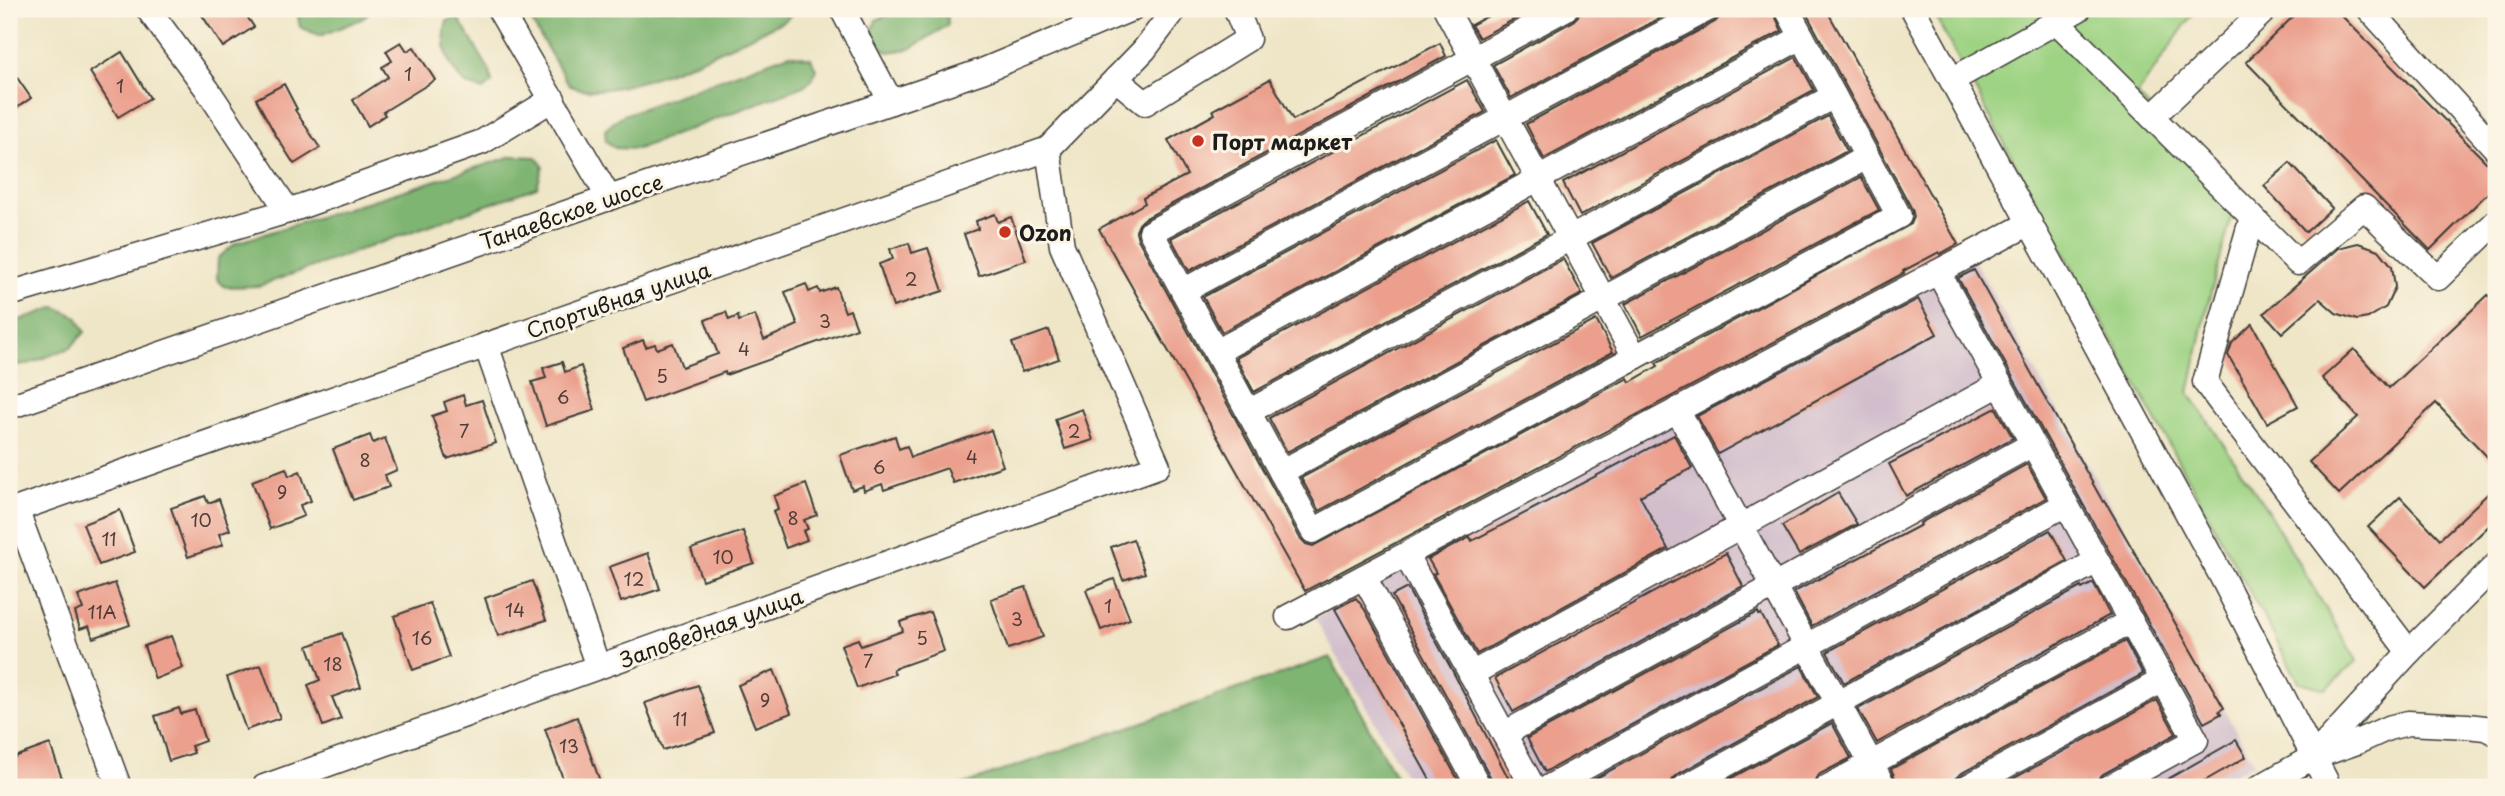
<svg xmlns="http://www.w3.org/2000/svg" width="2505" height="796" font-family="'Playpen Sans',sans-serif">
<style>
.industrial{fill:#d1bdcc}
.green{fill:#9fd384;stroke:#5e7850;stroke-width:2}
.forest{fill:#7fb572;stroke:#4e6847;stroke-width:2}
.building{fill:#eb9f8c}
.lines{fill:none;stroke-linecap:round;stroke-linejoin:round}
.minor-casing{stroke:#3c3a36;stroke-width:27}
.minor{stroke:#fff;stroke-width:24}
.poi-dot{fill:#c8321e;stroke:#fcf5e5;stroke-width:2.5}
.labels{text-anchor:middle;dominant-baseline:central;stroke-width:6;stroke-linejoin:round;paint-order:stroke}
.number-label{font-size:18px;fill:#503d38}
.poi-label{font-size:21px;font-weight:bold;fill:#1c1c1c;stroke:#fcf5e5;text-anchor:start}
.street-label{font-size:21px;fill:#1c1c1c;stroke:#fcf5e5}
</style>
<rect width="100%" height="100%" fill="#fcf5e5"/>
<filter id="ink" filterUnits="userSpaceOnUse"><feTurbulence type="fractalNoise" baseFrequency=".0143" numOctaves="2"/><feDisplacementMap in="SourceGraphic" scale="14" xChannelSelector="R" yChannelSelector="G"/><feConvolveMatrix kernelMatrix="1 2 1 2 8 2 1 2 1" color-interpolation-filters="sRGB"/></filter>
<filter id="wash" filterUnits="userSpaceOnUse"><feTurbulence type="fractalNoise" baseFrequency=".00686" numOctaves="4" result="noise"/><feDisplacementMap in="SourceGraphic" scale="28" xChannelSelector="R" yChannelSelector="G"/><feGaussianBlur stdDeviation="1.57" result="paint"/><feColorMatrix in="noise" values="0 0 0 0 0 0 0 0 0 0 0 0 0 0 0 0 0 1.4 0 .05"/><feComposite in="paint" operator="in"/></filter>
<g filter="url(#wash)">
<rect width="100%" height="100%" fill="#efe6c8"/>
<polygon class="industrial" points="1972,257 2254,763 2212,787 1412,787 1315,618"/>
<polygon class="green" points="1931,9 2196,9 2137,95 2237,197 2207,307 2189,393 2264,505 2357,661 2326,689 2299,682"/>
<g class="forest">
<polygon points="300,9 372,9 362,19 320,36 300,27 298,16"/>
<path d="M524,9H797L786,20C741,40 613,109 569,85Z"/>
<polygon points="902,9 947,9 948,25 910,49 888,52 869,41 876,20"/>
<path d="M457,16L490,71L492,83L483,90C477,88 467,86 462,81C447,65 441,42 447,21Z"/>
<polygon points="789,54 811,58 816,69 812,80 803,86 637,149 615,148 606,141 605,130 621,116"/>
<polygon points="513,156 536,157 543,166 537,187 259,286 225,287 217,279 218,258 236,243"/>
<polygon points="56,307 77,317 85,332 70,348 28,364 9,365 9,324"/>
<polygon points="1330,657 1401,787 956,787"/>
</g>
<g id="blocks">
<g class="building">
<polygon points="198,9 242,9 254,27 223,47"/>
<polygon points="1501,9 1534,9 1479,38 1471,25"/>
<polygon points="1580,9 1677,9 1511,98 1493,65 1572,22 1578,16"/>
<polygon points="1723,9 1772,9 1782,31 1544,159 1526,124 1715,22 1721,16"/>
<polygon points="1804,9 1826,9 1958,244 1940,254 1939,252 1903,271 1904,273 1305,591 1099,229 1145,203 1143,198 1187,175 1168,140 1215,114 1213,110 1270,79 1293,120 1440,43 1446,56 1144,219 1139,224 1136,231 1138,239 1300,538 1306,544 1313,546 1628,378 1630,382 1658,366 1656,363 1911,224 1914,217 1912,209"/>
<polygon points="2301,9 2335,9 2496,172 2496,185 2430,250 2246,62"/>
<polygon points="401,42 407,51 414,47 435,80 383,112 385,115 368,126 353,100 388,77 382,67 392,61 386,51"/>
<polygon points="122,52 150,98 118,117 90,72"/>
<polygon points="1796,57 1814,90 1580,216 1563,183"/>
<polygon points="9,66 31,98 9,113"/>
<polygon points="1467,80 1485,112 1189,271 1171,238"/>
<polygon points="284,84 297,109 295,110 320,148 294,164 275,134 256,99"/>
<polygon points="1828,116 1847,151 1611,278 1592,243"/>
<polygon points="1496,140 1515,175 1222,332 1203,297"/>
<polygon points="2290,163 2332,208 2306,232 2264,186"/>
<polygon points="1861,177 1879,210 1642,336 1625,304"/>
<polygon points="1529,201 1547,234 1254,392 1236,358"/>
<polygon points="995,214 998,222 1011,217 1026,260 979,276 964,234 978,229 976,221"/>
<polygon points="909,243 912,253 928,248 943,291 893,307 879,264 893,259 890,249"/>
<polygon points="2358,243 2379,250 2392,266 2395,287 2386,307 2368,318 2357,320 2336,313 2320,299 2282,333 2264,313 2338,248"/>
<polygon points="1563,259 1582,294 1287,452 1269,418"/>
<polygon points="1974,270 2103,502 2105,501 2224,708 2219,711 2221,714 2204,723 1958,278"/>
<polygon points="806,284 809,292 818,288 820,293 836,287 845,312 850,310 857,328 726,375 725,372 643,402 623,348 643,340 646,347 655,344 657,349 673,343 682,367 718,354 705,320 726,312 729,320 738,316 739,321 755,315 764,340 798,325 785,292"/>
<polygon points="2488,295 2496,305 2496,466 2436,403 2339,494 2309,462 2358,417 2322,378 2354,349 2389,388"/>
<polygon points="1918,299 1937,334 1718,454 1697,416"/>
<polygon points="1596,320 1613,352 1319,511 1301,478"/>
<polygon points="2252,324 2298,406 2267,423 2228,355 2232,343"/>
<polygon points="1049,330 1059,359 1022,372 1012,343"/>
<polygon points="562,362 565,372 581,366 595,410 546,426 532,382 546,378 543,368"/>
<polygon points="463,395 466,405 482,400 496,443 447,459 432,416 447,411 444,402"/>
<polygon points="1996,408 2013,438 1906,496 1889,464"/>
<polygon points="1082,409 1093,440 1065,449 1055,419"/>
<polygon points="991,430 1003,466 953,483 947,468 884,490 882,484 864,491 863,486 852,490 840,455 895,436 899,449 907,446 911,457"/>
<polygon points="370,435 373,443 385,438 397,470 385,475 389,487 353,500 333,449"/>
<polygon points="1674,435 1692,468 1640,496 1668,549 1477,654 1433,574 1436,573 1428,559 1470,537 1472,541"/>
<polygon points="2027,464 2046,498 1812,626 1794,592 1921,525 1920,523"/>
<polygon points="286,468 289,476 300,471 311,501 300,505 304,516 270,529 252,481"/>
<polygon points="806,484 817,515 804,520 808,529 803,531 807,540 786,548 773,511 778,509 774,496"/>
<polygon points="2496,486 2496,519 2425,587 2368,527 2400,497 2440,539"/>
<polygon points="1838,493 1857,524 1799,555 1782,526"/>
<polygon points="205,496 208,503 219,499 230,530 219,534 223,545 188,557 171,508"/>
<polygon points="120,510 135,552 99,565 83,524"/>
<polygon points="2050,530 2067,561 1844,683 1827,652"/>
<polygon points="743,531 754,563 702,580 691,549"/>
<polygon points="1133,539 1145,573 1123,580 1111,547"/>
<polygon points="648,553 660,589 621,602 609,567"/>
<polygon points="1726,553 1743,586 1513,712 1495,678"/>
<polygon points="1114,579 1130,619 1101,630 1086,590"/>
<polygon points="532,581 546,620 498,636 485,598"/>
<polygon points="115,583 130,625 93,638 89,626 80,629 75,612 83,609 78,596"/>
<polygon points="2093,583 2110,615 1877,743 1858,709 2081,587 2082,589"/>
<polygon points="1026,587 1043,637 1008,649 991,599"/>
<polygon points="1407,588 1452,670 1513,787 1494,787 1492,780 1392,596"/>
<polygon points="1356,598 1365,610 1462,787 1434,787 1335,609"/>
<polygon points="430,603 449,657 413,670 394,616"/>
<polygon points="930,612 944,651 893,669 895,674 857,688 841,645 858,639 861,646 903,631 900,622"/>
<polygon points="1758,612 1759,615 1761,614 1778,645 1545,772 1527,738"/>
<polygon points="342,633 361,687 332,697 341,719 323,726 308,685 320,680 308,646"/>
<polygon points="171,636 183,668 155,679 144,646"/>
<polygon points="2125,641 2143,674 1960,774 1954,780 1952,787 1899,787 1891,769"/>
<polygon points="261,665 280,718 246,730 227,677"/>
<polygon points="1801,666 1818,697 1678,774 1672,780 1670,787 1580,787"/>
<polygon points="774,670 791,713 755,727 738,685"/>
<polygon points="698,685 715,733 663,750 645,703"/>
<polygon points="2157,700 2176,734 2103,774 2097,780 2084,787 1998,787"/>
<polygon points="179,708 181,714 195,710 205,741 191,746 194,753 169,761 155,716"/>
<polygon points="577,717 602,787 566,787 545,729"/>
<polygon points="1832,723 1851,758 1820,774 1815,780 1813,787 1715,787"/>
<polygon points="2236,740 2246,757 2194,787 2154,787"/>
<polygon points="50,744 65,787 11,787 9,780 9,759"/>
</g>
</g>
</g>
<g filter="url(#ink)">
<use href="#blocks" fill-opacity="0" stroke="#3c3a36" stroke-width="2"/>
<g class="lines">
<defs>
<g id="minor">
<polyline points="148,9 207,89 288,211"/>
<polyline points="499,9 609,198"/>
<polyline points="842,9 891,102"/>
<polyline points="1446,9 1635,357 1899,216 1787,9"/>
<polyline points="1565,9 1151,232 1313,531 1635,357"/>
<polyline points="1913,9 2221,575 2329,787"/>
<polyline points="2369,9 2496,149"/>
<polyline points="2056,21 2298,263 2364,207 2438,278 2496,222"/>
<polyline points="1116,79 1145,103 1248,39 1236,9"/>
<polyline points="1952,80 2079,9"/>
<polyline points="2152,117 2266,9"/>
<polyline points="2252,217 2205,382 2409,652"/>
<polyline points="1938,272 2196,740 2110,787"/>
<polyline points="1183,291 1708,9"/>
<polyline points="9,294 288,211 482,142 553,99"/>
<polyline points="486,345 598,667"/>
<polyline points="1216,352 1802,37"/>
<polyline points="9,407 609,198 982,71 1131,9"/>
<polyline points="1677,410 1884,787"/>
<polyline points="1248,412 1834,96"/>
<polyline points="1281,472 1867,157"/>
<polyline points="16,509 119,787"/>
<polyline points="9,512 1048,149 1144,50 1175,9"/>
<polyline points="1406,555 1533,787"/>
<polyline points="1364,577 1479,787"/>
<polyline points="1288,617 2030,223"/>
<polyline points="1471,674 2000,384"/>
<polyline points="1504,734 2033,444"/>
<polyline points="2317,756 2357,742 2388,728 2408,723 2467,726 2485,728 2496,733"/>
<polyline points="264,787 1158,466 1062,246 1048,149"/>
<polyline points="1549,787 2066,504"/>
<polyline points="1685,787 2097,561"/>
<polyline points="1828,787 2131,621"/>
<polyline points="1967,787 2163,680"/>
<polyline points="2260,787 2313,757 2409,652 2496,565"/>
</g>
</defs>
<use href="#minor" class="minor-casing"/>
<use href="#minor" class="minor"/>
</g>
</g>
<g class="poi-dot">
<circle cx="1198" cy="141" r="7"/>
<circle cx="1005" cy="232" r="7"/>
</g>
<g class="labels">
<g class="number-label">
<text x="408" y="73">1</text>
<text x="120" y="85">1</text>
<text x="911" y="278">2</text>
<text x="825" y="320">3</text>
<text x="744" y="348">4</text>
<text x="662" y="375">5</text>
<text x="563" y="396">6</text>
<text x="464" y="430">7</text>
<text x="1074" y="430">2</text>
<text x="972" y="456">4</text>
<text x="365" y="459">8</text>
<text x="879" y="466">6</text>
<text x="282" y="491">9</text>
<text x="793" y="517">8</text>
<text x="201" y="519">10</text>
<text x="109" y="538">11</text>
<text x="723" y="556">10</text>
<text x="634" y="578">12</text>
<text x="1108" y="605">1</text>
<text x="515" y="609">14</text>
<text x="102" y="611">11А</text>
<text x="1017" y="618">3</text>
<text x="422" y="637">16</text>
<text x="922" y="637">5</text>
<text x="868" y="660">7</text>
<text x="333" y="663">18</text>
<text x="765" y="699">9</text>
<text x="680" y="718">11</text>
<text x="569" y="745">13</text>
</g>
<g class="poi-label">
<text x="1212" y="141">Порт маркет</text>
<text x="1019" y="232">Ozon</text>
</g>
<g class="street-label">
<text transform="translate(571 211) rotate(-19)">Танаевское шоссе</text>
<text transform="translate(618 299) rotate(-19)">Спортивная улица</text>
<text transform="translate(711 627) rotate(-20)">Заповедная улица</text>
</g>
</g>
<rect width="2505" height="796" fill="none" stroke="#fcf5e5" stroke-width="35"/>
</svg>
